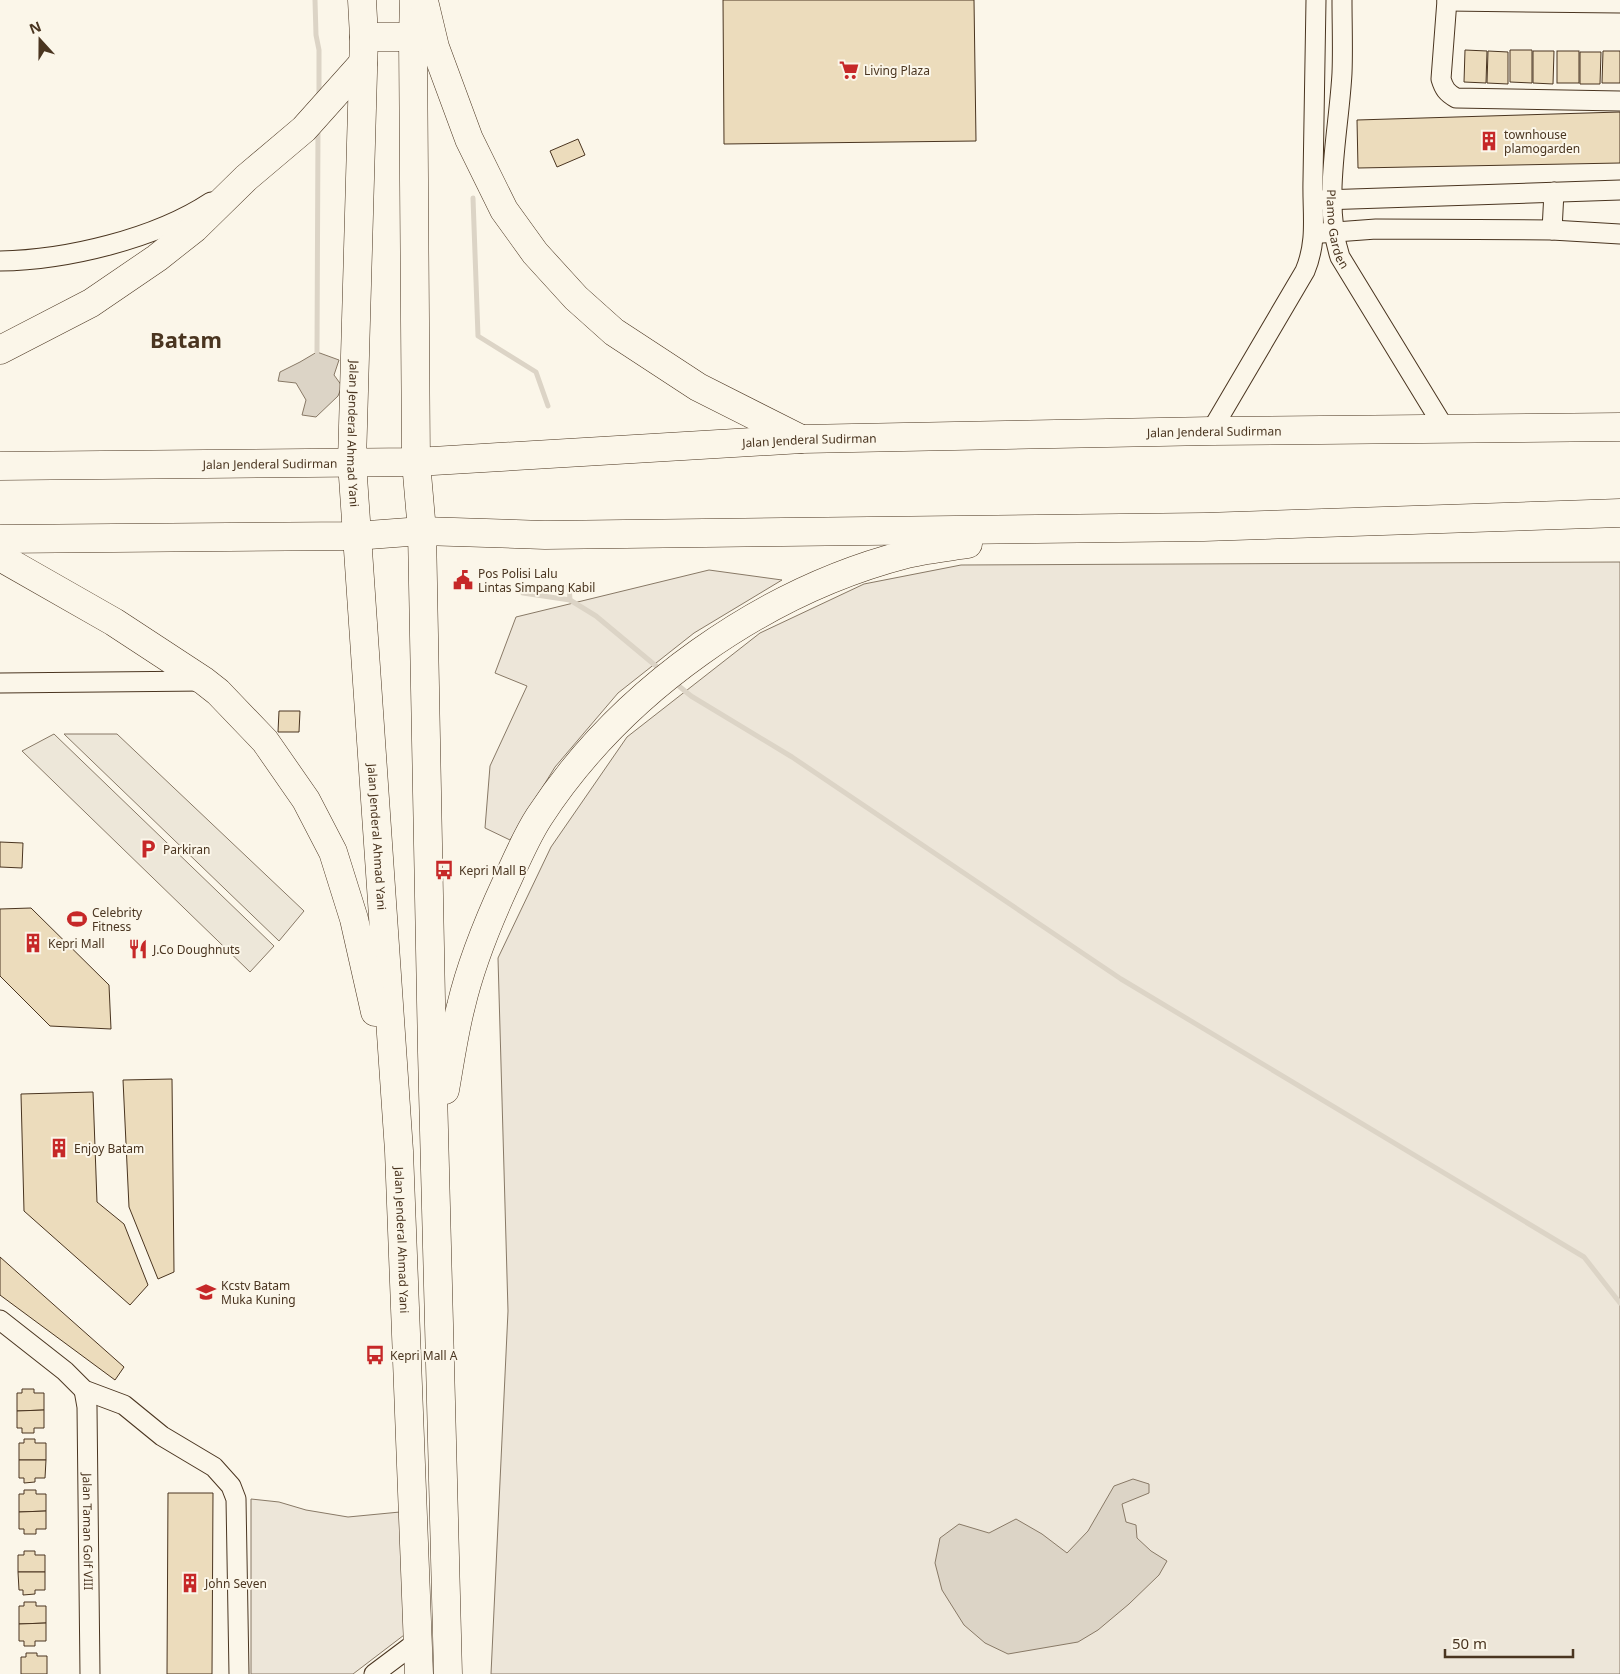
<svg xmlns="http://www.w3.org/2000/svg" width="1620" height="1674" font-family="'Noto Sans',sans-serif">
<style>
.green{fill:#ede6d9;stroke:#887966}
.parking{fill:#ede7d9;stroke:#887966}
.water{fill:#dcd4c6;stroke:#887966}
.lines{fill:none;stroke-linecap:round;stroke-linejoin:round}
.stream{stroke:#dcd4c6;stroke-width:5}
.building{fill:#ecdcbc;stroke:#4a3520}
.minor-casing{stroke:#4a3520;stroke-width:21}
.highway-casing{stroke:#4a3520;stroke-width:29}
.minor{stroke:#fbf6e9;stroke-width:19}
.highway{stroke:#fbf6e9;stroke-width:28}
.labels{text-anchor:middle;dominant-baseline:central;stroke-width:4;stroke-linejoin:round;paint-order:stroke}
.poi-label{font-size:12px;fill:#4a3520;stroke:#fbf6e9;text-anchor:start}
.street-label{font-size:12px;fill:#4a3520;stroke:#fbf6e9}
.town-label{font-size:22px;font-weight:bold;fill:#4a3520;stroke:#fbf6e9}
</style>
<rect width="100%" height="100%" fill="#fbf6e9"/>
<g class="green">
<polygon points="1620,562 1620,1674 491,1674 508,1311 498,958 551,847 627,737 760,633 864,584 961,565"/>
<polygon points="709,570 782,580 694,633 618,693 555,767 510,840 485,828 490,766 527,686 495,673 516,617"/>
<polygon points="251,1499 279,1502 306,1510 348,1517 400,1512 408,1632 353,1674 251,1674"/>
</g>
<g class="parking">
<polygon points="54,734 274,946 250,972 22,751"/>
<polygon points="64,734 117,734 304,911 279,941"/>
</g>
<g class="water">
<polygon points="317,352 339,360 334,375 342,386 338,396 316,417 302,415 306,400 296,383 278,381 280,372 300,362"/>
<polygon points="1133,1479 1149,1484 1149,1493 1122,1504 1126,1522 1136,1525 1137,1538 1151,1551 1167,1561 1159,1575 1129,1604 1098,1630 1078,1642 1008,1654 985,1643 964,1625 942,1590 935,1563 940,1538 959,1524 989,1533 1016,1519 1042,1534 1067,1553 1088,1531 1114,1486"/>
</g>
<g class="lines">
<g class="stream">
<polyline points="315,0 316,35 319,50 319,97"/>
<polyline points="473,198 478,336 536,372 548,406"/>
<polyline points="317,352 318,128"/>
<polyline points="569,586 570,600"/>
<polyline points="523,593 570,600 596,616 662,671"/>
<polyline points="674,682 691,696 792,757 1121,979 1584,1257 1620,1303"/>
</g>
</g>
<g class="building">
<polygon points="723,0 974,0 976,141 724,144"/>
<polygon points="1465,50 1487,51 1486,83 1464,82"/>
<polygon points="1510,50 1532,50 1532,83 1510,82"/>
<polygon points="1488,51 1508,52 1508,84 1487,83"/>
<polygon points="1533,51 1554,51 1553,84 1533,83"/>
<rect x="1557" y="51" width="22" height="32"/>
<polygon points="1603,51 1620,51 1620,83 1602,83"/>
<polygon points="1580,52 1601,52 1600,84 1580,84"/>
<polygon points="1620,112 1620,163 1358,168 1357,120"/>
<polygon points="578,139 585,155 557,167 550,151"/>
<polygon points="279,711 300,711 299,732 278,732"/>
<polygon points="0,842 23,843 22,868 0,867"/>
<polygon points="31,908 109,985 111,1029 50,1026 0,976 0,909"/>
<polygon points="172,1079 174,1272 158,1279 129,1207 123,1080"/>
<polygon points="93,1092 97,1202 124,1224 148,1285 130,1305 24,1211 21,1094"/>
<polygon points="0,1257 124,1367 115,1380 0,1295"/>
<polygon points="22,1389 34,1389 34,1393 44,1393 44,1410 17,1411 17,1393 22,1393"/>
<polygon points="44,1410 44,1428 34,1428 34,1433 22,1433 22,1428 17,1428 17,1411"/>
<polygon points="24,1439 35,1439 35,1443 46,1443 46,1460 19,1460 19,1443 24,1443"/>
<polygon points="19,1460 46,1460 45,1478 35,1478 35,1482 24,1483 24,1478 19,1478"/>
<polygon points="24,1490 36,1490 36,1494 46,1494 46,1511 19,1512 19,1494 24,1494"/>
<polygon points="168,1493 213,1493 212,1674 167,1674"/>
<polygon points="46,1511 46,1529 36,1529 36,1534 24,1534 24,1529 19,1529 19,1512"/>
<polygon points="24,1551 35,1551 35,1555 45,1555 45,1572 18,1572 18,1555 24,1555"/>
<polygon points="18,1572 45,1572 45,1590 35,1590 35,1594 23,1595 23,1590 19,1590"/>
<polygon points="24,1602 36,1602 36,1606 46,1606 46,1623 19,1624 19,1606 24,1606"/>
<polygon points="46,1623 46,1641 35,1641 35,1646 24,1646 24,1641 19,1641 19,1624"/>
<polygon points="26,1653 37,1653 37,1656 47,1656 47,1674 21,1674 21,1657 26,1657"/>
</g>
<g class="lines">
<defs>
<g id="minor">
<path id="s1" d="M1342,0C1342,24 1343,49 1342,73C1339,131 1322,202 1340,257L1445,429"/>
<path d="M1447,0L1441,79C1444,89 1447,93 1456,98L1620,101"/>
<polyline points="1447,1 1620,3"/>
<polyline points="1322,200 1620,190"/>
<polyline points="1552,230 1554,192"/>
<polyline points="1322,233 1376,229 1552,230 1620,234"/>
<path d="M0,261C66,260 155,239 211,202"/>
<path d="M1211,431L1305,271C1318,240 1312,213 1313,180C1314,120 1315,60 1316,0"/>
<polyline points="0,683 204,681"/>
<polyline points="0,1320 65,1371 84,1390 124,1405 162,1436 214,1467 231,1486 236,1499 239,1674"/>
<path id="s2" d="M84,1390L87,1407L90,1674"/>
<polyline points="374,1674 418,1641"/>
</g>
<g id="highway">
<path id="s3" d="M362,0L364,37L352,462L399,1151L419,1674"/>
<polyline points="414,0 413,37 416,462 422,531 432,1052 448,1674"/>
<polyline points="424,1 435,47 469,139 504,210 535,253 576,298 614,332 698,387 801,439"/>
<polyline points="364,37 413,37"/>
<polyline points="0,350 91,303 157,258 195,228 246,178 304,129 363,63"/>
<path id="s4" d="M0,466L416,462L802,439L1211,431L1620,427"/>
<polyline points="0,539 355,536 422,531 545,535 1204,527 1620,513"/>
<polyline points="0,557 114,622 204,681 218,692 265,741 306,800 333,852 354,919 375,1012"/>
<path d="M445,1090C450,1062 454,1033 461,1006C471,963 488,922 506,883C516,861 526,837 539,817C621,691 763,591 907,554C927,549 948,547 968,544"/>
</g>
</defs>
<use href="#minor" class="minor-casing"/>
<use href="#highway" class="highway-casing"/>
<use href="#minor" class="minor"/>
<use href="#highway" class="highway"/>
</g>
<defs>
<symbol id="supermarket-bare" viewBox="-9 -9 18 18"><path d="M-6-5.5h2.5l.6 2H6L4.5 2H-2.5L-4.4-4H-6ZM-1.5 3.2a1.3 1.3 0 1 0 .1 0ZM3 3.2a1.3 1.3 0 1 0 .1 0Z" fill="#c62828" stroke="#fbf6e9" stroke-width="2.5" paint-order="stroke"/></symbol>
<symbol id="building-bare" viewBox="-9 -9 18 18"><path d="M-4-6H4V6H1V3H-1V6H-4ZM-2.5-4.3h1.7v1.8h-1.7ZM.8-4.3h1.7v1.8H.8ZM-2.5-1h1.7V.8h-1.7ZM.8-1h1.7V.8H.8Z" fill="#c62828" stroke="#fbf6e9" stroke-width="2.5" paint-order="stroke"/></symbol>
<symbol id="civic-bare" viewBox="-9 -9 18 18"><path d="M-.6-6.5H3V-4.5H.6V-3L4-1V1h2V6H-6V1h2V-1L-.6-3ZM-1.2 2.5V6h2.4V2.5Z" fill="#c62828" stroke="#fbf6e9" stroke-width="2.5" paint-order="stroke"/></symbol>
<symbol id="parking-bare" viewBox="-9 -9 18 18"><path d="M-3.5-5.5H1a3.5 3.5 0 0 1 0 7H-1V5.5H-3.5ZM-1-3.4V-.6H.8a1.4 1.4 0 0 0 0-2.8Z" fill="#c62828" stroke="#fbf6e9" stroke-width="2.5" paint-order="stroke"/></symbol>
<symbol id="bus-bare" viewBox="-9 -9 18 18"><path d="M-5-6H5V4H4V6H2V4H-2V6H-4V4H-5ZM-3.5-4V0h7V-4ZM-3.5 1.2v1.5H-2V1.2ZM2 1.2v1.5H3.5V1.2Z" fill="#c62828" stroke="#fbf6e9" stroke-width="2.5" paint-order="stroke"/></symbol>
<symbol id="stadium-bare" viewBox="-9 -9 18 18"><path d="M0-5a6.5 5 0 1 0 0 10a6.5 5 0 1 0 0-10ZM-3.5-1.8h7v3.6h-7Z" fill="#c62828" stroke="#fbf6e9" stroke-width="2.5" paint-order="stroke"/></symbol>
<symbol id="restaurant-bare" viewBox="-9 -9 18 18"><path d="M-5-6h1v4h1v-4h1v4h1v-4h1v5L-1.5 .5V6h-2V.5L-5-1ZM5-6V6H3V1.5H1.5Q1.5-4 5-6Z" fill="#c62828" stroke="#fbf6e9" stroke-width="2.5" paint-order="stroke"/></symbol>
<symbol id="school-bare" viewBox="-9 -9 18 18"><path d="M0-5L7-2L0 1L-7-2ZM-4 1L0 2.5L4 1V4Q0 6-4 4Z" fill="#c62828" stroke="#fbf6e9" stroke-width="2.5" paint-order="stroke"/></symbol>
</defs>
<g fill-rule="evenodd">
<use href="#supermarket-bare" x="835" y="56" width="28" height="28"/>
<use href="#building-bare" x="1475" y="127" width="28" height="28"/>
<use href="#civic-bare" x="449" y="566" width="28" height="28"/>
<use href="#parking-bare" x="134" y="835" width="28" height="28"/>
<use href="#bus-bare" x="430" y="856" width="28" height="28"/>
<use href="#stadium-bare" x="63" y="905" width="28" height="28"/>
<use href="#building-bare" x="19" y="929" width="28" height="28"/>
<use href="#restaurant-bare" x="124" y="935" width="28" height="28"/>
<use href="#building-bare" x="45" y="1134" width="28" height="28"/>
<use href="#school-bare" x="192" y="1278" width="28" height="28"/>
<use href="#bus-bare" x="361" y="1341" width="28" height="28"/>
<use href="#building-bare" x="176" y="1569" width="28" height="28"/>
</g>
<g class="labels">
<g class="poi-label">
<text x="864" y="70">Living Plaza</text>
<text x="1504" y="134">townhouse<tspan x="1504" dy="14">plamogarden</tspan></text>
<text x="478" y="573">Pos Polisi Lalu<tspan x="478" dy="14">Lintas Simpang Kabil</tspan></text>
<text x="163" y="849">Parkiran</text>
<text x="459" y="870">Kepri Mall B</text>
<text x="92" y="912">Celebrity<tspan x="92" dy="14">Fitness</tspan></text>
<text x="48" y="943">Kepri Mall</text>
<text x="153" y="949">J.Co Doughnuts</text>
<text x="74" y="1148">Enjoy Batam</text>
<text x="221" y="1285">Kcstv Batam<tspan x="221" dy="14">Muka Kuning</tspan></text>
<text x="390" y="1355">Kepri Mall A</text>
<text x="205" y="1583">John Seven</text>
</g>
<g class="street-label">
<text stroke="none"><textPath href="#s1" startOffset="230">Plamo Garden</textPath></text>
<text stroke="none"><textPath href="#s4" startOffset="1215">Jalan Jenderal Sudirman</textPath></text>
<text stroke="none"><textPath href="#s3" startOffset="434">Jalan Jenderal Ahmad Yani</textPath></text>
<text stroke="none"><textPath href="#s4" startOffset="810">Jalan Jenderal Sudirman</textPath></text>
<text stroke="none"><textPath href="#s4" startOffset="270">Jalan Jenderal Sudirman</textPath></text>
<text stroke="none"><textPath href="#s3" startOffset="838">Jalan Jenderal Ahmad Yani</textPath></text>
<text stroke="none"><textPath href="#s3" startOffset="1242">Jalan Jenderal Ahmad Yani</textPath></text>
<text stroke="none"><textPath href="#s2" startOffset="142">Jalan Taman Golf VIII</textPath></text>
</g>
<g class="town-label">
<text x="186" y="339">Batam</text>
</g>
</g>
<g transform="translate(40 40) rotate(339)" stroke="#fbf6e9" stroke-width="4" paint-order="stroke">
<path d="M0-4L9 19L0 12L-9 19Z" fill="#4a3520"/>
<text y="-8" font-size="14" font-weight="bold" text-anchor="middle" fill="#4a3520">N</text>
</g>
<path d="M1445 1649v8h128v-8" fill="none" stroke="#4a3520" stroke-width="2.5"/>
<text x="1452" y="1649" font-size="15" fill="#4a3520" stroke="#fbf6e9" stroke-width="4" paint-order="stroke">50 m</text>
</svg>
